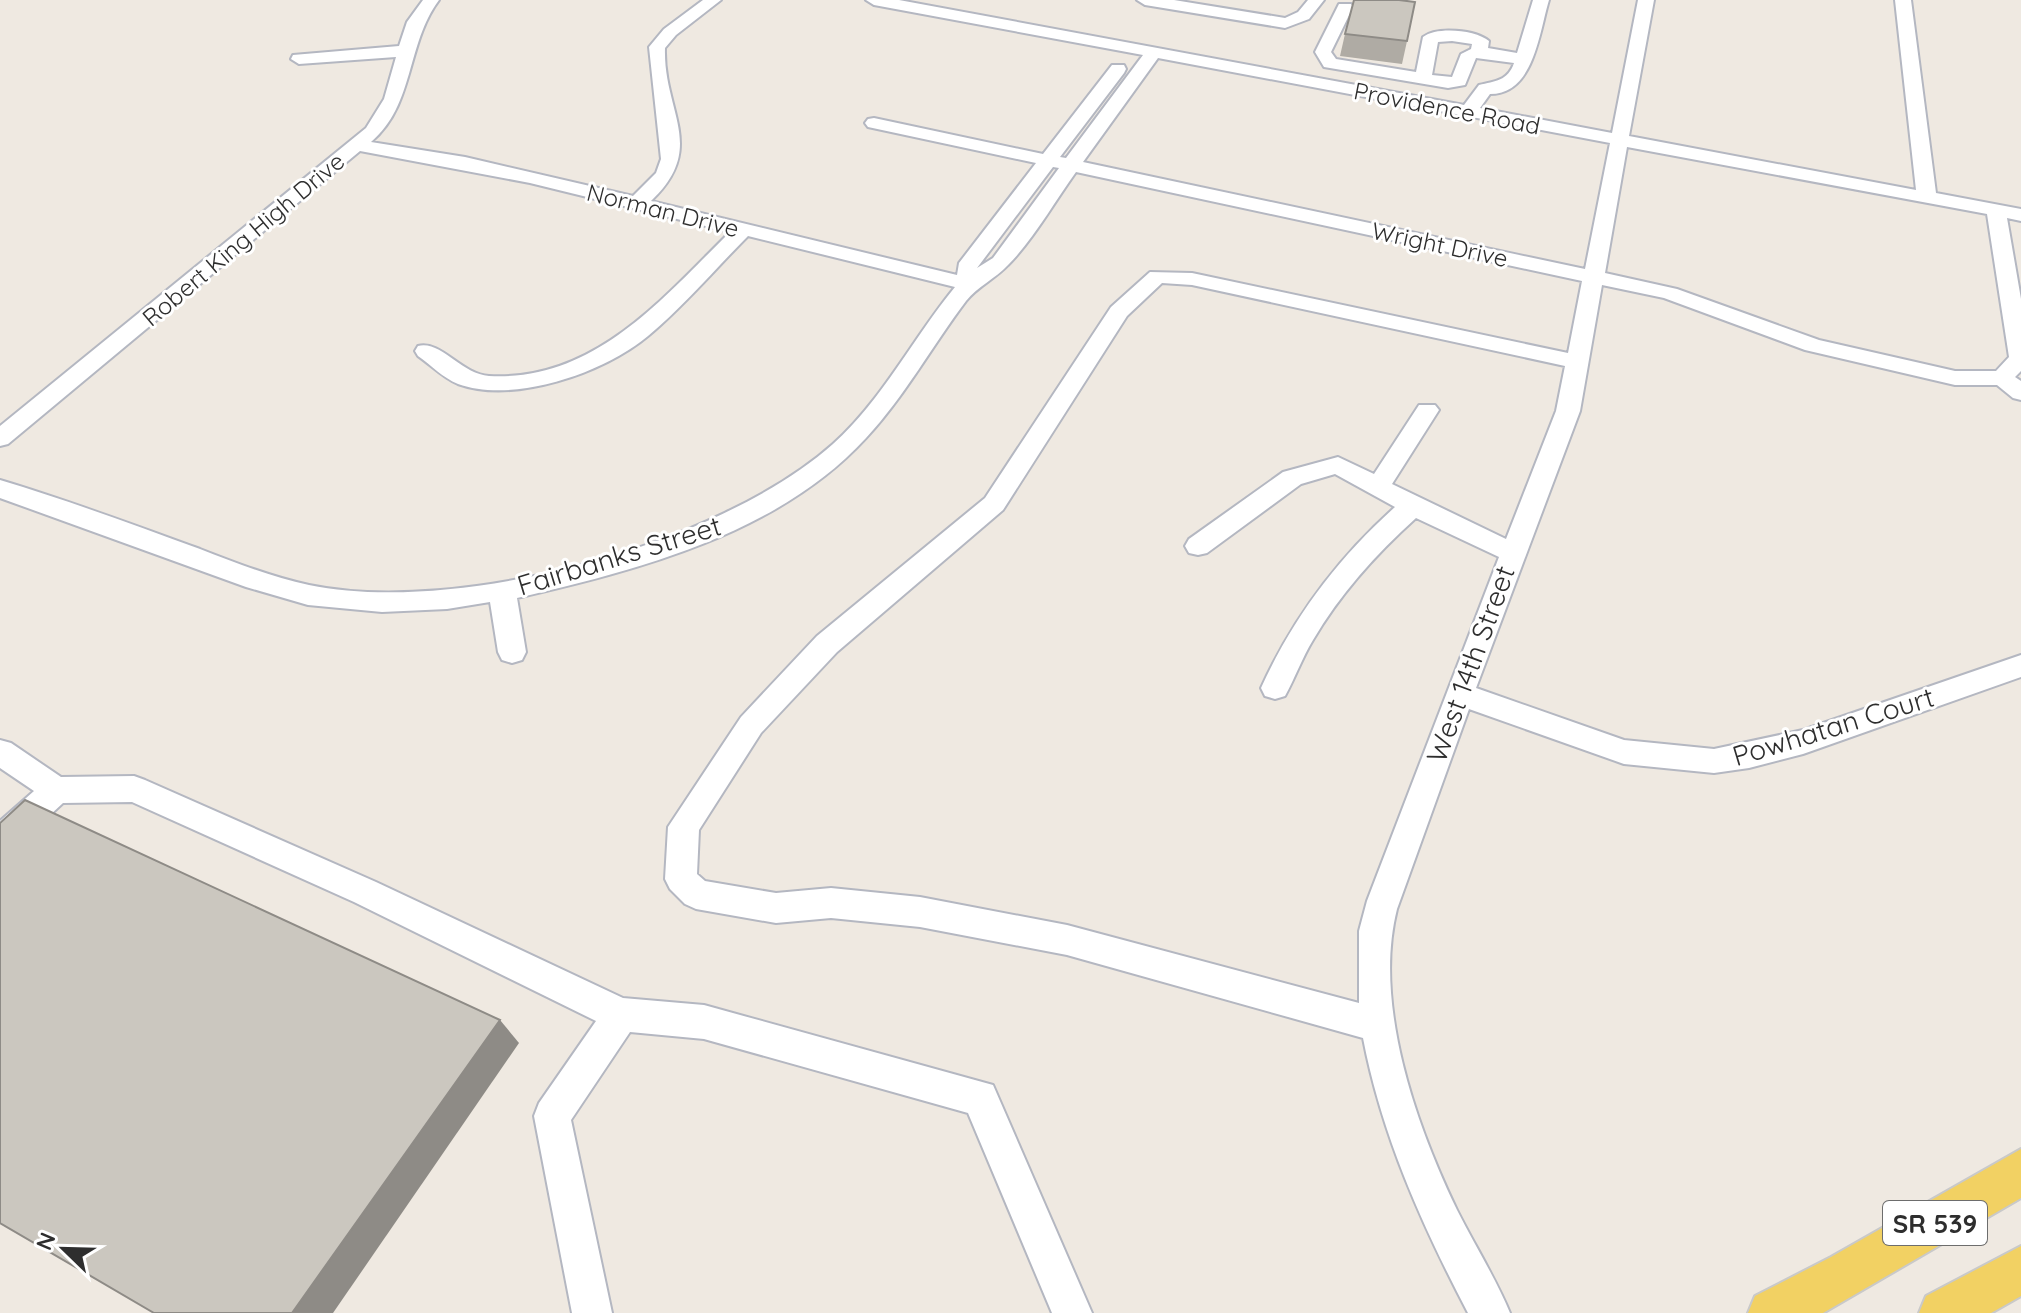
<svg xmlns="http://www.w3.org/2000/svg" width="2021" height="1313" font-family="Quicksand,sans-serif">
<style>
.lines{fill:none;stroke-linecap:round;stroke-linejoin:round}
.minor-casing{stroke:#b4b7c1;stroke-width:4}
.major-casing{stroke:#c9c9c9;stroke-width:4}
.minor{fill:#fff;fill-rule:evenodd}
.major{fill:#f2d163;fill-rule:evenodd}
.wall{fill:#afaba4}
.shaded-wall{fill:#8e8b86}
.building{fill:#cbc7bf;stroke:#8e8b86;stroke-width:2}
.labels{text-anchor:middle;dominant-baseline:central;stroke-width:6;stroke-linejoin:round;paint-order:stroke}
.far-street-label{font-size:24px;fill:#2e2e2e;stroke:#fff}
.shield{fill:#fff;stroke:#6d6d6d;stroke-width:2}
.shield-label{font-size:26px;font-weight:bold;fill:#2e2e2e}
.street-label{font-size:28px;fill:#2e2e2e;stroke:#fff}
</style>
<rect width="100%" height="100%" fill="#efe9e1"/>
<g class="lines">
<defs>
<g id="minor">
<path d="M423,0H439C406,44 415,105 371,142L465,157L633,196L656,173L661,159L649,47L664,29L703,0H721L676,35L665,48C663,112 708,147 651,201L957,275L959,263L1036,163L868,127L865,123L868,119L874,118L1043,154L1112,65H1124L1126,69L1124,73L1060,157L1066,158L1143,55L874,5L866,0H899L1464,105L1479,85C1495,81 1508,81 1514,63L1476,58L1465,85L1448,88L1324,67L1315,52L1339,4H1351L1353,7L1331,52L1336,59L1416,72L1423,37C1437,26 1476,30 1489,41L1488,48L1517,53L1533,0H1549C1539,33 1534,94 1490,94L1480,108L1612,133L1638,0H1654L1629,136L1916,190L1895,0H1911L1936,193L2021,209V221L2007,218L2021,299V371L2015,377L2021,381V400L2013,398L1997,385H1955L1805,350L1664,298L1602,285L1580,411L1476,688L1624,740L1714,749L1803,730L2021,655V677L1803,754L1749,768L1714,773L1624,764L1469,709L1397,909C1373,1004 1416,1125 1457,1210C1474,1244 1495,1277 1510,1313H1468C1422,1225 1382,1136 1363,1038L1067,955L920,927L831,918L776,923L696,909L685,904L670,889L665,879L668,827L741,717L817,636L985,498L1111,307L1150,272L1192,273L1568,353L1582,281L1076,172C1055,201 1033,240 1008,265C995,279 978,286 966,301C932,346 905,396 866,438C778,534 638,570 517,598L526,652L522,660L512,663L502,660L498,652L490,602L447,609L382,612L308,605L246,587L0,498V480C67,500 134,525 200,549C236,563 272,577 309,585C458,616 720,545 833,444C883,399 913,338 955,287L748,236C715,269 684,306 648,336C604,373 514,404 458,384C443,378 431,365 418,356L415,351L418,346C441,340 461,374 489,376C594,382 663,298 730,232L530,183L360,151L8,444L0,446V426L366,128L384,99L396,57L299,64L291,59L293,55L399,46L407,22ZM1452,41L1472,44L1471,49L1461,54L1452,77L1432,75L1438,42ZM1158,58L1610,143L1585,269L1083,162ZM1627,147L1987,214L2009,357L1996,371H1955L1819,340L1677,289L1605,273ZM1053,167L1059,168L993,258L977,268ZM1162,283L1192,285L1565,366L1556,411L1506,539L1392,484L1439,410L1435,405H1419L1374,474L1338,457L1283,472L1189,539L1185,546L1189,553L1198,555L1207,553L1301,484L1335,474L1395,507C1337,559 1293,618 1261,688L1265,696L1275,699L1285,696C1295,678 1302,658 1313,640C1340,594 1376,554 1416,518L1499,557L1367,901L1359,931V1003L1067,925L920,897L831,888L776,893L705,881L697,874L699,830L761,733L837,652L1003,510L1127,316Z"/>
<polygon points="1137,0 1174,0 1285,18 1298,12 1308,0 1324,0 1309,19 1285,28 1145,5"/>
<polygon points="0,740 11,743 61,777 134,776 145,780 376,882 623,998 704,1005 993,1085 1092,1313 1052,1313 968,1113 704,1039 630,1032 571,1120 612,1313 572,1313 534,1116 539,1103 596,1021 354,902 132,802 63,803 11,851 0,855 0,821 34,791 0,768"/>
</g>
<g id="major">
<polygon points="2021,1149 2021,1198 1823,1313 1748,1313 1755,1296 1831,1257"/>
<polygon points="2021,1246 2021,1296 1991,1313 1919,1313 1926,1296"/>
</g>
</defs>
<use href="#minor" class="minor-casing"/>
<use href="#major" class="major-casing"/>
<use href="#minor" class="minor"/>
<use href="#major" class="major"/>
</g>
<polygon class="wall" points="1345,34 1407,41 1402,64 1340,56"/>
<polygon class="shaded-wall" points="500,1020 519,1043 333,1313 292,1313"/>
<g class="building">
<polygon points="1354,0 1399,0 1415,2 1407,41 1345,34"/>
<polygon points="25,800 500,1020 292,1313 154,1313 0,1223 0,823"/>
</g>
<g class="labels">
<g class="far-street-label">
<text transform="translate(1447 108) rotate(11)">Providence Road</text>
<text transform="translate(663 210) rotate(14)">Norman Drive</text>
<text transform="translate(243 239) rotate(-40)">Robert King High Drive</text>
<text transform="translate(1440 244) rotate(12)">Wright Drive</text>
</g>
<rect class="shield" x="1883" y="1201" width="104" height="44" rx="6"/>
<g class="shield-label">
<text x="1935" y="1223">SR 539</text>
</g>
<g class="street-label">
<text transform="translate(619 555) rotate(-17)">Fairbanks Street</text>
<text transform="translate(1470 664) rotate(-70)">West 14th Street</text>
<text transform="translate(1833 726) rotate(-17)">Powhatan Court</text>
</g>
</g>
<g transform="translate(64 1249) rotate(293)" stroke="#ffffff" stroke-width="6" paint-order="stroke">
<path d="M0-6L14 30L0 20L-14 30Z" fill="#2e2e2e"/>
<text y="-12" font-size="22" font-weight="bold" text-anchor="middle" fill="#2e2e2e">N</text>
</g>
</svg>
